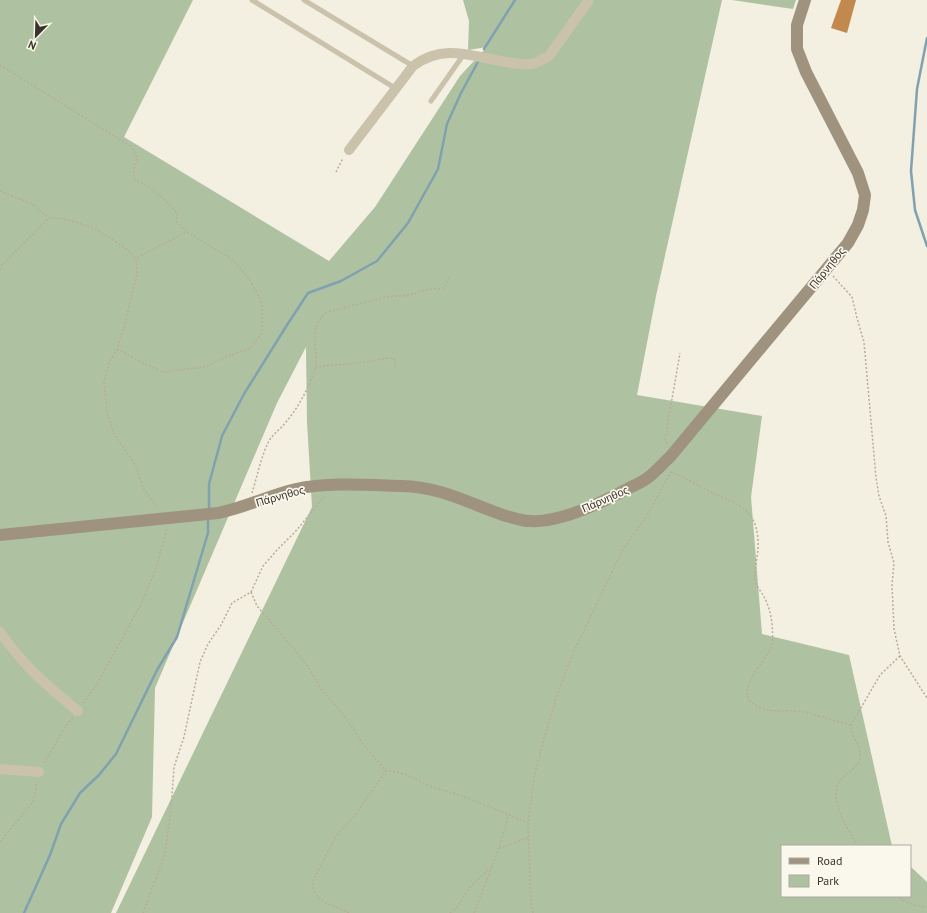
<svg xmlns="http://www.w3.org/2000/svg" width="927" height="913" font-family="'PT Sans',sans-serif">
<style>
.green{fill:#aec2a1}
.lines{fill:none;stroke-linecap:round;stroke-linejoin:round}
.stream{stroke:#80a1af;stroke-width:2.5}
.building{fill:#c2894f}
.path{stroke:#b7ad97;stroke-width:1.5;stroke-dasharray:2 2;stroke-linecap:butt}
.lane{stroke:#cbc2ac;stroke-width:5}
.street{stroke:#cbc2ac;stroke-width:10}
.secondary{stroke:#9f927e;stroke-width:12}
.labels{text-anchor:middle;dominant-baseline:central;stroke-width:3.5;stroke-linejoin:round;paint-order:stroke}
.street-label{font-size:11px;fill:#3a332b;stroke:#faf8ed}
</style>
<rect width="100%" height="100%" fill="#f3efe1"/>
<g class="green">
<polygon points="0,0 193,0 124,137 329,261 375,207 460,76 487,47 468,50 469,21 463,0 722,0 656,296 637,395 762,416 751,497 762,634 849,655 892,846 782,846 782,896 910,896 910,866 927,882 927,913 116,913 312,507 307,422 306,347 277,403 155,688 152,817 111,913 0,913"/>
<polygon points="732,0 796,0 793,9"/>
</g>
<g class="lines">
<g class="stream">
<polyline points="927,38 917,89 911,171 915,210 927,246"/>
<polyline points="484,49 515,0"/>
<polyline points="209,511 209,484 222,436 244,394 287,325 308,293 341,281 377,261 408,223 438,169 447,124 461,93 479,60"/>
<polyline points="24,913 50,855 61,824 80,793 99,775 116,754 157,670 177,637 208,533 208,518"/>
</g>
</g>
<polygon class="building" points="841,0 856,0 847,33 831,28"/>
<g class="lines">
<g class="path">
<path d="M0,65L130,146C145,163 129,165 135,180L149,187L166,201L177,213L176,221L187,232"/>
<polyline points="336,172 343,158"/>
<polyline points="0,191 32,204 49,218 65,219 94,228 124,247 136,258 137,274 124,327 117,349 109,363 104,383 107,412 114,434 135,464 144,490 158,508"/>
<polyline points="0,270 2,265 49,218"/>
<polyline points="833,276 852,297 857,318 864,342 876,478 879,496 886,516 888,542 894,563 892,585 894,629 900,656 927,698"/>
<polyline points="117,349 145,364 163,372 205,367 225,357 251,348 262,332 262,303 250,280 233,260 187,232 136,258"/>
<path d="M315,368C331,364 343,365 359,363C371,362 382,358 394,358L396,367"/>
<polyline points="667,444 665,439 680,353"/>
<path d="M671,472C684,477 696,484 709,491C735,505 756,505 758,541C759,554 754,567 755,580C756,587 763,593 765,599C771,609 774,632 772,643C769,659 739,684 749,700C751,703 754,704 757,706C775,715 787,708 804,712C820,716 835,721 851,725"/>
<path d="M252,493C257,477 261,457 268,443C272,434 280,430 286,422C298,408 308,389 314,372C322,350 304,331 327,312L390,296H404L430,289H440L444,288L449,277"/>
<polyline points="251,592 257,606 295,650 310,670 321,689 339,709 351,725 363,744 386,771"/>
<polyline points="83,703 96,686 141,604 156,568 167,529"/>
<polyline points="44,763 63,730 73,717"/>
<polyline points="0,842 33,802 37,782"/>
<path d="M858,846C848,829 825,796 842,778C848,771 859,768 860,757C861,745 851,737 851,725L880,675L900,656"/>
<polyline points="499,848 528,838"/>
<path d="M896,896C906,903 915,906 927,907"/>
<polyline points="143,913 165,854 171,809 174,767 184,737 200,662 208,644 221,625 232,603 251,592 263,566 277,550 295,532 325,496"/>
<path d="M349,913C334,904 312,904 313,881L336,836L355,815L386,771C403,770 417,781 432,787C438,789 444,790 450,792C477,801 502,812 528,823"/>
<polyline points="450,913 457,907 470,887 490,868"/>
<polyline points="474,913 499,848 509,814"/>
<polyline points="533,913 531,905 528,823 534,777 544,739 557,695 574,651 623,549 647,516 671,471"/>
</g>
<g class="lane">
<polyline points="252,0 395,88"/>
<polyline points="304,0 413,66"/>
<polyline points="431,101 464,54"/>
</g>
<g class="street">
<path d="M349,150L413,66C443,43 471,56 505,62C513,63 522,65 530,64C537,64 543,59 549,56L589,0"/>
<path d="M0,632C23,665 46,685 78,711"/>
<polyline points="0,769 39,772"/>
</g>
<path class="secondary" d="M0,535L218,513C245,508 269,495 296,489C328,482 369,485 402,486C442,487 470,504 506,516C514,518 522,521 530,521C560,523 601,503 627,489C633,486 640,483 646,479C655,473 662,464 670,457L848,243L858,225L863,210L865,195L858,173L806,72L797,49V25L805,0"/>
</g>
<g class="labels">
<g class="street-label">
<text transform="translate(827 268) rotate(-51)">Πάρνηθος</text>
<text transform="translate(280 496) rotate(-16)">Πάρνηθος</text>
<text transform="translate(605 499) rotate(-24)">Πάρνηθος</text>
</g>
</g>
<rect x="781" y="845" width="130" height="52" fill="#faf8ed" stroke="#ada99f"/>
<rect x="789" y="858" width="20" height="6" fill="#9f927e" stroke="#ada99f"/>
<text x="817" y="865" font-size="12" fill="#3a332b">Road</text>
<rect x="789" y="875" width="20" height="12" fill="#aec2a1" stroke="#ada99f"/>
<text x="817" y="885" font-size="12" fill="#3a332b">Park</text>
<g transform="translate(36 36) rotate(203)" stroke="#faf8ed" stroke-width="3" paint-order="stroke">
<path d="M0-3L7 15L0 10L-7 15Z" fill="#3a332b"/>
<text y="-6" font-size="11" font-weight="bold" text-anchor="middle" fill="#3a332b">N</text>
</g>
</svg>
